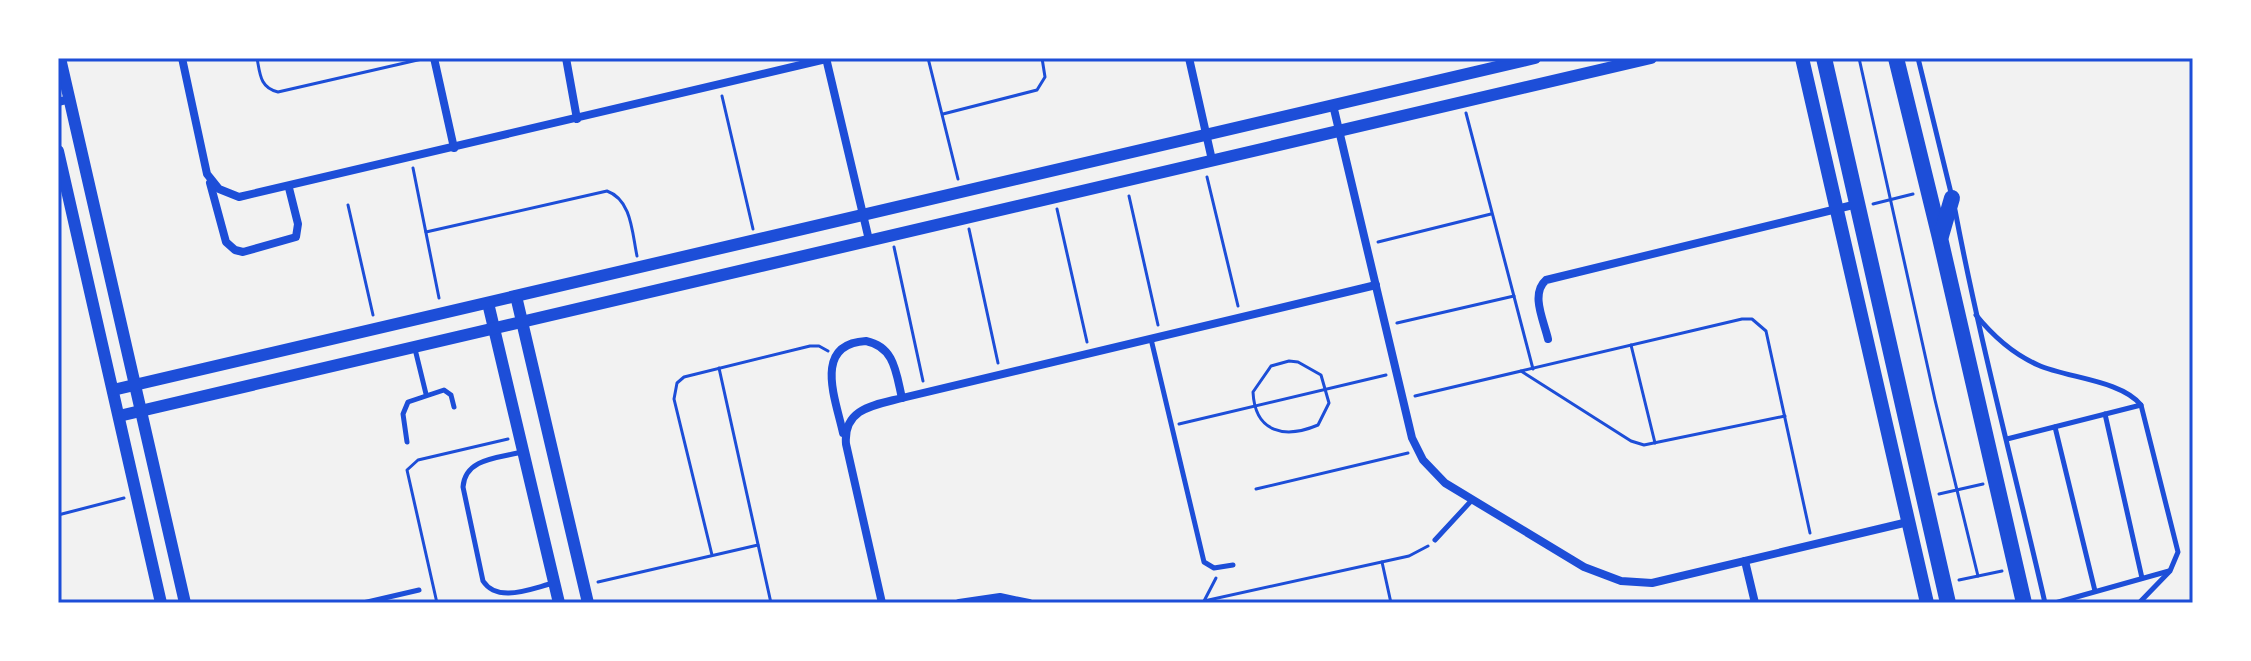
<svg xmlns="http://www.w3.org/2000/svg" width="2251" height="661" font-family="'Public Sans',sans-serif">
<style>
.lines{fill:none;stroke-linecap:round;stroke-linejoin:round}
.path{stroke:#1d4ed8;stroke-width:3}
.service{stroke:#1d4ed8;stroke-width:5}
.minor{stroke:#1d4ed8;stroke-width:8}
.tertiary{stroke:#1d4ed8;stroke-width:12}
.secondary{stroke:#1d4ed8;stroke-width:14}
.primary{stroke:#1d4ed8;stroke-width:16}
.neatline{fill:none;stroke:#1d4ed8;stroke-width:3}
</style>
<rect width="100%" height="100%" fill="#f2f2f2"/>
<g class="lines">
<g class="path">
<path d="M257,58C260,74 260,88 278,92L422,59"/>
<polyline points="928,58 958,179"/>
<polyline points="1859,58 1935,400 1978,576"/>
<polyline points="722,96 753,229"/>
<polyline points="1466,113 1533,369"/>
<polyline points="943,114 1037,90 1045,77 1042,58"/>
<polyline points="413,168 439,298"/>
<polyline points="1207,177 1238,306"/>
<polyline points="1129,196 1158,325"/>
<polyline points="1873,204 1913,194"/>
<polyline points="348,205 373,315"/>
<polyline points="1057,209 1087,342"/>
<polyline points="969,229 998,363"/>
<path d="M426,232L607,191C632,200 632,233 637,256"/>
<polyline points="1378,242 1491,214"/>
<polyline points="894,247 923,381"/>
<polyline points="1397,323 1514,296"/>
<polyline points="1631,345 1655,443"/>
<path d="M1289,361L1298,362L1321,375L1329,403L1318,425C1285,439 1255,433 1253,392L1271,366Z"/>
<polyline points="719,368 771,603"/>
<polyline points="1521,371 1631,441 1644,445 1785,416"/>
<polyline points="1415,396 1742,319 1752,319 1766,331 1810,533"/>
<polyline points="1179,424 1386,375"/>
<polyline points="1256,489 1408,453"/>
<polyline points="1939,494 1983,484"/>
<polyline points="58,515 124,498"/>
<polyline points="712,555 674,399 677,383 684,377 810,346 819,346 828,351"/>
<polyline points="1382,562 1391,603"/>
<polyline points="1959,580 2002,571"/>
<polyline points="598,582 758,545"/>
<polyline points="1204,601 1409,556 1428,546"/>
<polyline points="437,603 407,470 418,460 508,439"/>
<polyline points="1203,603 1216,578"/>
</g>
<g class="service">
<polyline points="1918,58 1952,197"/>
<path d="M1955,210C1980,342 2015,472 2045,603"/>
<path d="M1976,315C1993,336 2013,354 2038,365C2067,378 2121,380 2141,405L2178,552L2170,571L2139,603"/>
<polyline points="1151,339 1204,562 1214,568 1233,565"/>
<polyline points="415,349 426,394"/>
<polyline points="2105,414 2142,578"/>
<polyline points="2055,427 2095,591"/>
<polyline points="2007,439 2141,405"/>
<polyline points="407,442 403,414 408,402 444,390 451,395 454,407"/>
<path d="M522,452C499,458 465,458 463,487L483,581C498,604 532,588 554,583"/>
<polyline points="1435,540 1472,500"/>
<polyline points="363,603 419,590"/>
<polyline points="2055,603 2169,571"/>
</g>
<g class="minor">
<polyline points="182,58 207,174 219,189 239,197 826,59"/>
<polyline points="434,58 454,148"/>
<polyline points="566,58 577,119"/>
<polyline points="826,58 869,240"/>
<polyline points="1189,58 1212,160"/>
<polyline points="58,102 70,99"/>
<polyline points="1333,105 1412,438 1423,460 1445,483 1584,567 1621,581 1652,583 1908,522"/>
<polyline points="210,183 226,242 235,250 243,252 296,237 298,224 289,188"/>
<path d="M1548,339C1544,321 1530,294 1546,280L1857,204"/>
<path d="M843,433C836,400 812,344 866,341C895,347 896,373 902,398"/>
<polyline points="1745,561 1755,603"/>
<path d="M882,603L846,444C843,408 875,405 902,398L1376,285"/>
<polyline points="959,603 1000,597 1029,603"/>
</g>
<g class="tertiary">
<polyline points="60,58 185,603"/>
<polyline points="58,151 161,603"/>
<polyline points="516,296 588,603"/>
<polyline points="488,303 559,603"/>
<polyline points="113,390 1535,58"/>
<polyline points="119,416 1651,58"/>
</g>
<polyline class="secondary" points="1802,58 1927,603"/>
<g class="primary">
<polyline points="1824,58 1948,603"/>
<polyline points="1896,58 1940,238 2024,603"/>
<polyline points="1941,236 1952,198"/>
</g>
</g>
<rect width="2251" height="661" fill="none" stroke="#ffffff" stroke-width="120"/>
<rect x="60" y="60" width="2131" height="541" class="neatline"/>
</svg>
